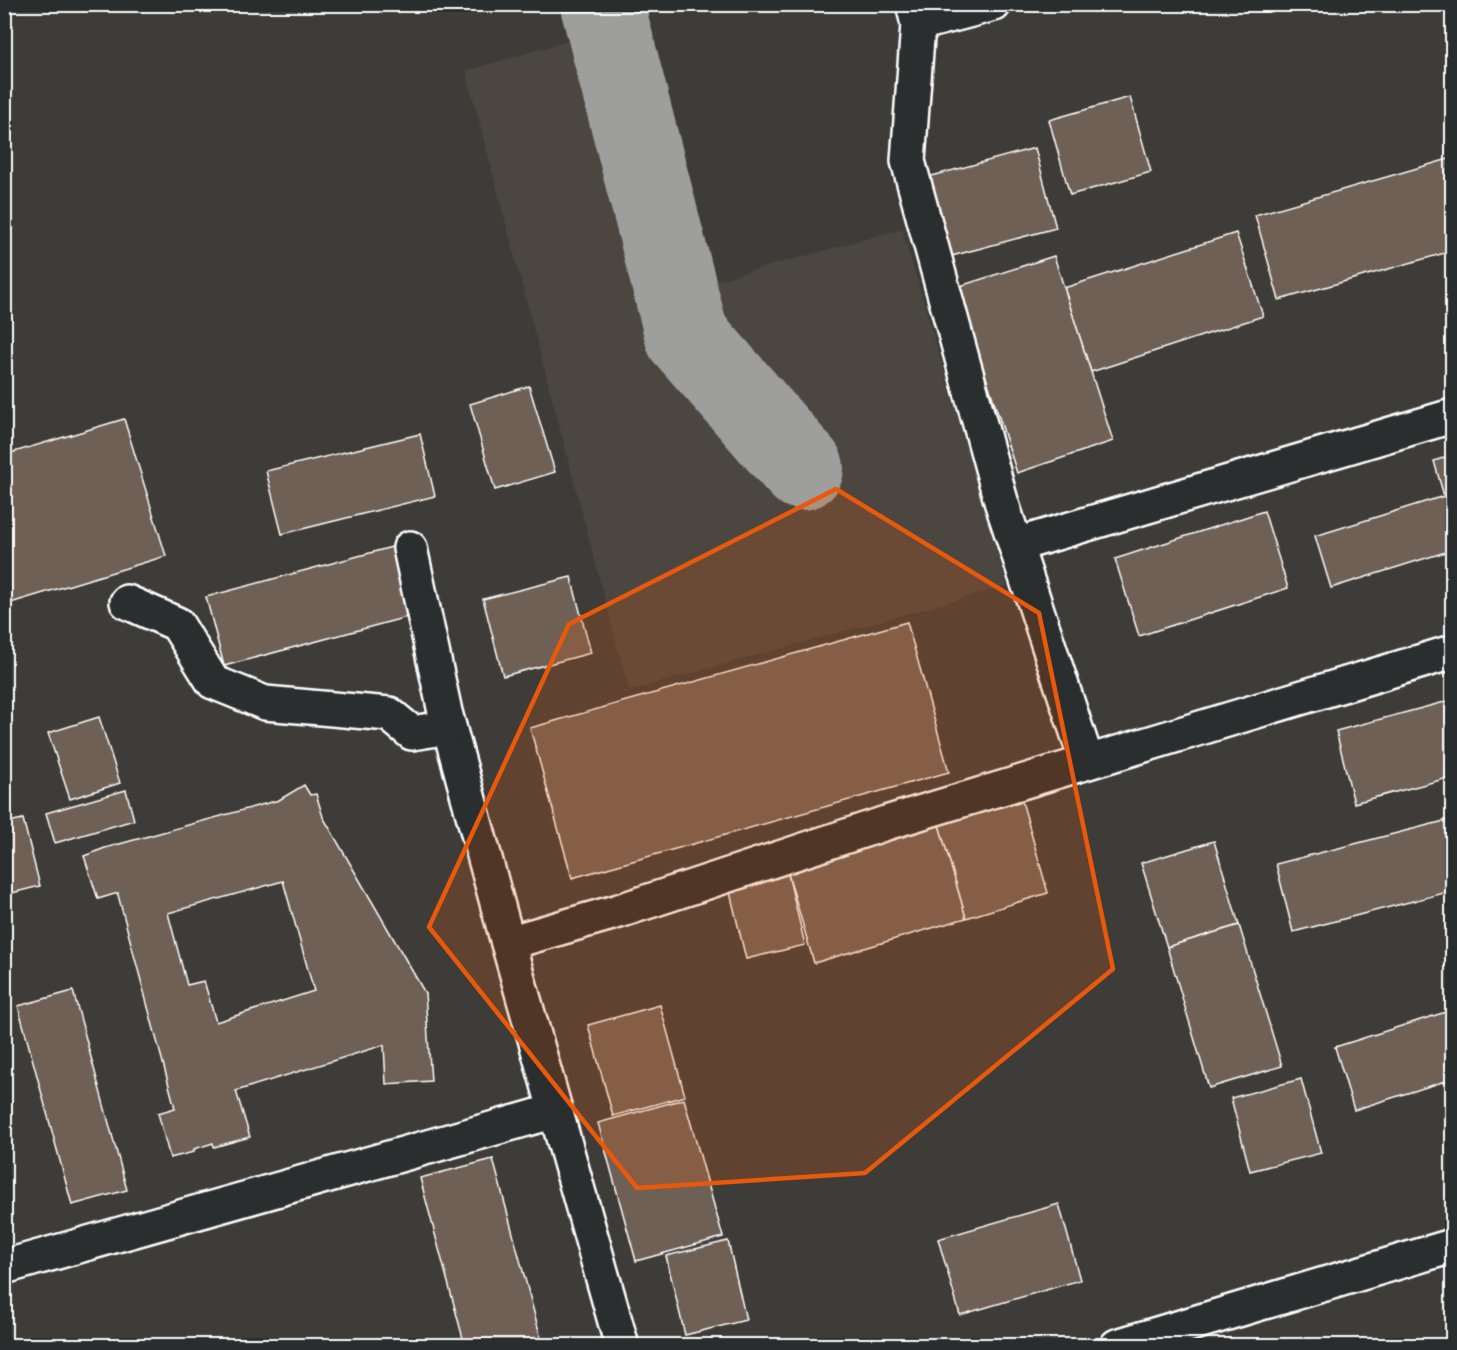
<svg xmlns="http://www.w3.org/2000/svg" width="1457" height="1350" font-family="Pangolin,sans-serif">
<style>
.built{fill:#4c4741}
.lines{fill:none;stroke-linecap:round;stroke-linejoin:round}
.taxiway{stroke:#9e9e9c;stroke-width:84}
.building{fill:#6e6054;stroke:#fff;stroke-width:1.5;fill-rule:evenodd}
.minor-casing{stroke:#fff;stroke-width:38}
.minor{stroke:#2a2d2e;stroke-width:33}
.marked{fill:#e8590c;fill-opacity:0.2;stroke:#e8590c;stroke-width:4.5;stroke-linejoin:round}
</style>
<rect width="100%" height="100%" fill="#3e3c39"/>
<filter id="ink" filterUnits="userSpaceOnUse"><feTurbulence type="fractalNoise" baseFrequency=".0167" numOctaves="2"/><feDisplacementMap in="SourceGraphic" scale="12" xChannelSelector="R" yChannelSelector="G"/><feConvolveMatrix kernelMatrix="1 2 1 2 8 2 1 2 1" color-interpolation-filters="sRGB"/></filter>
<g filter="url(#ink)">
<polygon class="built" points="625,24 693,287 902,229 1007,586 629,691 466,71"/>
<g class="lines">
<polyline class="taxiway" points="602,4 687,336 802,468"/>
</g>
<g class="building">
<polygon points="1130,97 1151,172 1070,195 1049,120"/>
<polygon points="1035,148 1056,228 948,257 928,177"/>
<polygon points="1452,158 1452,251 1279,300 1255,215"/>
<polygon points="1236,233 1263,316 1091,372 1064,288"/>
<polygon points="1054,256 1113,441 1017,473 957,287"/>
<polygon points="529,386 555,472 495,490 470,404"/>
<polygon points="124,419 166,556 4,605 4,455"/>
<polygon points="420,434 435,496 282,534 266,471"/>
<polygon points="1452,455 1452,550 1331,588 1315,536 1444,496 1434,461"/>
<polygon points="1264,511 1288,588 1139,636 1115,559"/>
<polygon points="392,547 411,616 224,666 206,597"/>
<polygon points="571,577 591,653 503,676 483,599"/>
<polygon points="907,622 949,772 572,878 530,728"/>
<polygon points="1452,700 1452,777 1354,803 1336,731"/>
<polygon points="99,717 120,783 70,799 48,733"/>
<path d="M304,785L310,795L316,794L323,817L425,993L431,1081L386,1084L384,1045L236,1091L250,1137L214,1147L213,1143L194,1149V1152L170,1158L158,1113L175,1108L118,895V893L98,899L84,856L105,848L279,800ZM283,881L314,991L216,1022L204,981L187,985L168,913Z"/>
<polygon points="126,790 134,820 55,843 46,813"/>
<polygon points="1022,801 1048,893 966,918 939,825"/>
<polygon points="23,819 40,886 4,895 4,823"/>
<polygon points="1452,819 1452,891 1293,932 1276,864"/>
<polygon points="939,825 966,918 814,963 787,870"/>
<polygon points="1214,841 1239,925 1167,947 1141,863"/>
<polygon points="787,870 805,945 746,959 728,884"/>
<polygon points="1239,925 1282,1066 1209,1088 1167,947"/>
<polygon points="73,991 127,1190 72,1205 18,1006"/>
<polygon points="660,1005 685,1096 613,1116 588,1025"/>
<polygon points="1452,1010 1452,1079 1354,1110 1335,1047"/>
<polygon points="1301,1079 1321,1153 1250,1171 1231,1098"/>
<polygon points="684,1099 723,1237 636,1261 598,1123"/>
<polygon points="493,1159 543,1346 465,1346 420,1178"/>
<polygon points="1059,1204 1080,1280 960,1315 938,1239"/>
<polygon points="728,1241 746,1320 685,1335 666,1256"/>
<polygon points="1394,1337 1397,1346 1366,1346"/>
</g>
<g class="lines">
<defs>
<g id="minor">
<polyline points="913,4 918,24 908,161 1001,501 1087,762"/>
<polyline points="918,24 994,4"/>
<polyline points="1016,545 1452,416"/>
<polyline points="410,548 445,712 508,943 622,1346"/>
<polyline points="127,602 177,624 213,682 265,703 389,714 412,733 449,727"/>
<polyline points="508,943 619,911 886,823 1452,652"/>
<polyline points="4,1267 555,1111"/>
<polyline points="1117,1346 1452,1246"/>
</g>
</defs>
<use href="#minor" class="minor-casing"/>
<use href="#minor" class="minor"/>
</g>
</g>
<path class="marked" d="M836,489L1039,613L1113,969L865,1173L637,1188L429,927L569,624Z"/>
<rect width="1457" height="1350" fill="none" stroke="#2a2d2e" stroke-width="24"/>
<rect x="12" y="12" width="1433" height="1326" fill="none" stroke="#fff" stroke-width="2" filter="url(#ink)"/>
</svg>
